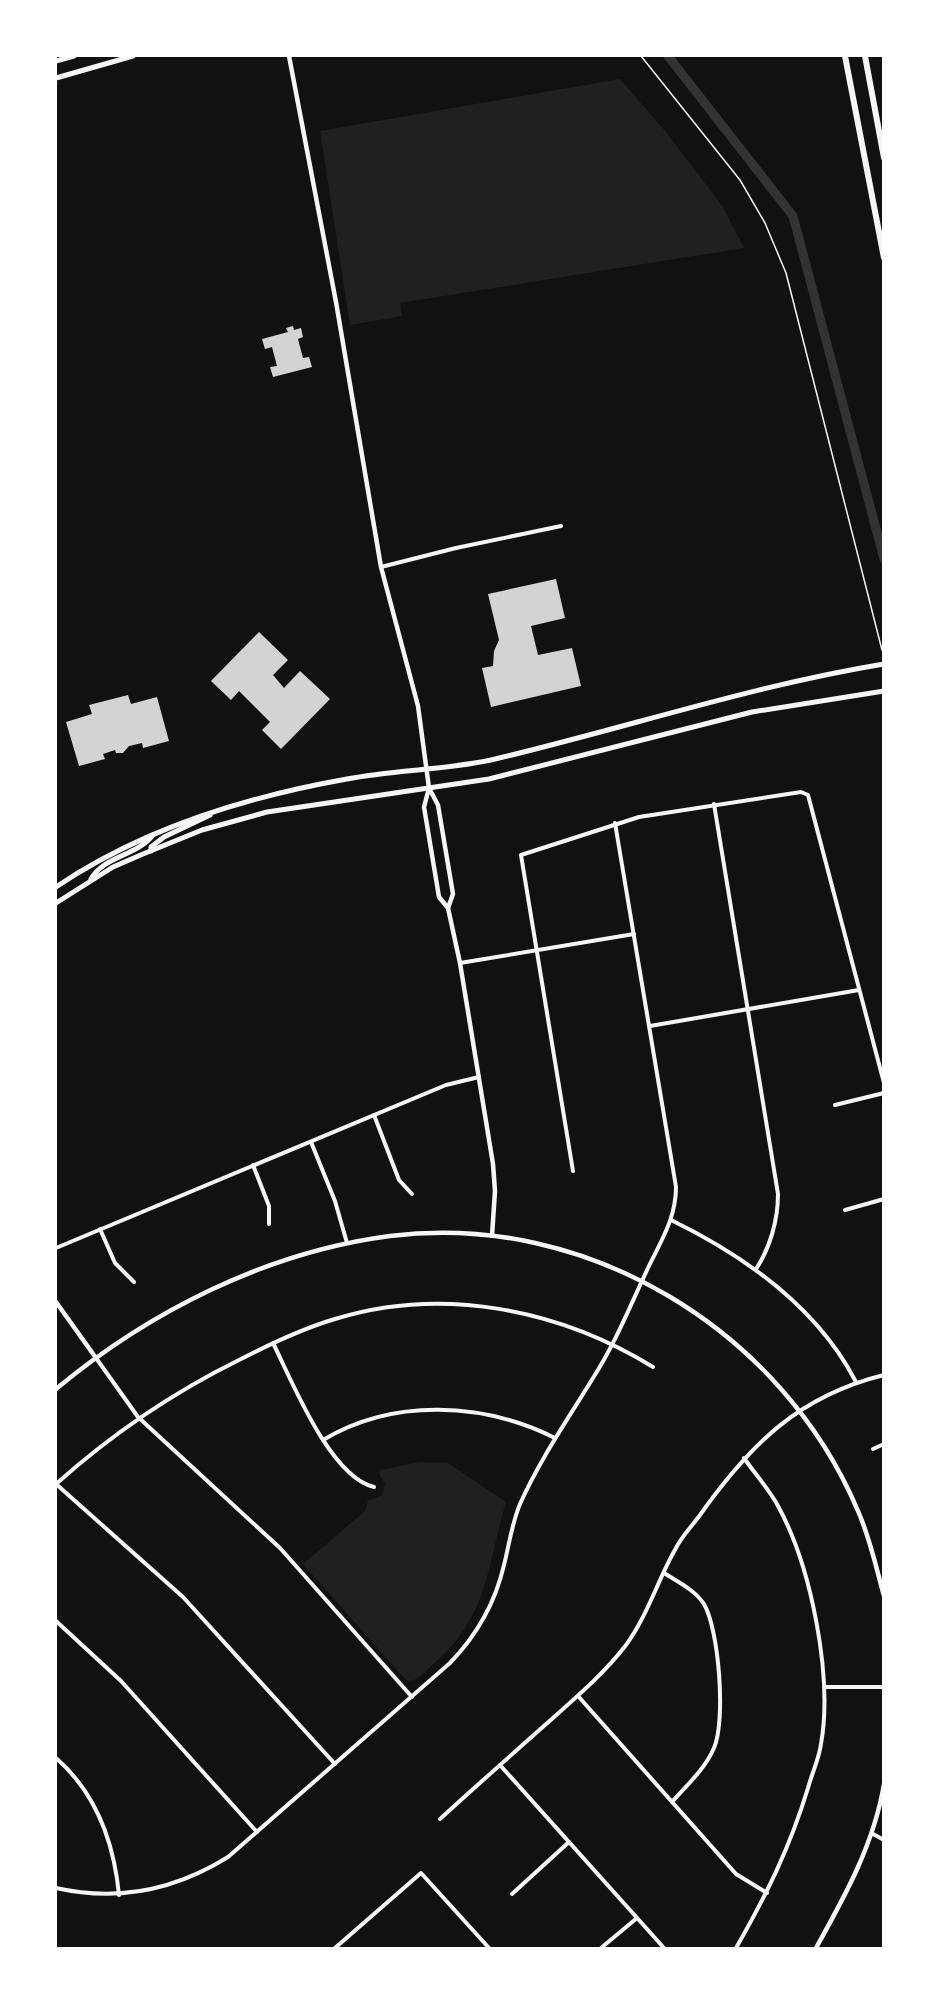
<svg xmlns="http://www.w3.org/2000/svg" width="939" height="2004" font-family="Raleway,sans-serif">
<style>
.green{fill:#202020}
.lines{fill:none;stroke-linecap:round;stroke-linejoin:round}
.canal{stroke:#333;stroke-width:9}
.building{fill:#d3d3d3}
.path{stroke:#f5f5f5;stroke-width:1.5}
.minor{stroke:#f5f5f5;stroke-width:4}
.tertiary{stroke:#f5f5f5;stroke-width:4.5}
.secondary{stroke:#f5f5f5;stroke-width:5}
.primary{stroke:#f5f5f5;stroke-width:6}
</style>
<rect width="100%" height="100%" fill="#111"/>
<g class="green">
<polygon points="620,79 666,132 723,207 744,248 400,303 402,316 350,325 320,131"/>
<path d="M420,1462L448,1463L506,1502C486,1570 489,1618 429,1668C422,1674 417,1683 406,1680L303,1564L365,1511L368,1501L382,1495L385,1484L379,1474L380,1470Z"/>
</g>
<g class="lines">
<polyline class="canal" points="668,56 793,216 884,559"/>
</g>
<g class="building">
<polygon points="293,326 294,330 301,328 303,337 298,339 303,358 309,357 312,367 273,377 270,367 277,366 272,347 265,349 262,339 288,332 286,328"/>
<polygon points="556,579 565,618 531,626 538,655 572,648 581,686 491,707 482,668 493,666 494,651 499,640 488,594"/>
<polygon points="259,632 288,660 273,675 284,688 300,671 330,699 281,749 262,730 270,722 239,691 231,700 211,681"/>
<polygon points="128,695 131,704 157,697 169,741 143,748 142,743 129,746 123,753 116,753 115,750 103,754 105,759 79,766 66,722 92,714 89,705"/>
</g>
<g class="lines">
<polyline class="path" points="641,56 740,180 765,223 786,273 882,650"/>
<g class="minor">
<polyline points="381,567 456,548 561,526"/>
<path d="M714,804L778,1194C778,1220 770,1248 756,1269"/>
<polyline points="460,963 634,934"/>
<polyline points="650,1026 859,990"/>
<polyline points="835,1105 884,1093"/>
<polyline points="374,1115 399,1180 412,1194"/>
<polyline points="311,1142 335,1201 347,1243"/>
<polyline points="253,1165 269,1206 269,1224"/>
<polyline points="573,1171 521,855 639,817 801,792 808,795 884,1083"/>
<polyline points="845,1210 884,1199"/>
<path d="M671,1220C745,1256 817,1307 856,1382"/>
<polyline points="100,1229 115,1263 134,1282"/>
<polyline points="56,1248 446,1085 479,1077"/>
<path d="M273,1343C292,1381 330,1477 374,1487"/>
<polyline points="96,1358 138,1417 280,1548 412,1697"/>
<path d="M323,1440C393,1398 483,1402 555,1438"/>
<polyline points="873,1449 884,1444"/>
<path d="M56,1484C112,1434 172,1393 239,1360C270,1344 301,1329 335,1319C442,1286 559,1309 653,1367"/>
<polyline points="56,1484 183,1597 335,1764"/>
<path d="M664,1573C678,1582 695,1590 704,1604C719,1630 726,1720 714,1748C705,1769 687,1785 672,1802"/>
<polyline points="56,1621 121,1681 257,1832"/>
<polyline points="825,1687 884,1687"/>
<polyline points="578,1696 736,1874 767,1893"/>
<path d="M56,1758C96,1793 114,1843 119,1895"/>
<polyline points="500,1765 664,1948"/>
<path d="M440,1819C475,1787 510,1756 545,1725C574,1699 603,1675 626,1645C648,1615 658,1579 676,1548C682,1536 692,1526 700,1515C750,1445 798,1396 884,1375"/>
<polyline points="873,1834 884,1840"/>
<path d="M56,1888C118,1902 175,1890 228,1857L450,1663C477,1635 495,1604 504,1565C509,1545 512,1523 520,1504C540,1459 568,1419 593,1378C615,1344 631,1304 648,1268C661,1241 676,1218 676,1187L615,823"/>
<polyline points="512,1894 569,1842"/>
<polyline points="335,1948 421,1873 489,1948"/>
<polyline points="601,1948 637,1918"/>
<path d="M736,1948C767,1894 790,1847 808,1788C812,1773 819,1759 821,1744C833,1676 811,1566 778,1506C769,1489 755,1474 744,1458"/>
</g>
<g class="tertiary">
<polyline points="289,56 336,302 381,567 418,706 429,788 424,807 439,897 448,908 460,963 493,1164 495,1191 492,1236"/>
<polyline points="429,788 438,805 453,894 448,908"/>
<polyline points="56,1302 96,1358"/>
<path d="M56,1389C150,1311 267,1252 390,1236C586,1211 782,1330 858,1511C870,1538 876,1567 884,1596"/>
<path d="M816,1948C845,1896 874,1844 884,1784"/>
</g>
<g class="secondary">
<polyline points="56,61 74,56"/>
<polyline points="56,78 133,56"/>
<polyline points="151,851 151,847 164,837 210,815"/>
<path d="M91,879C104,856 137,856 153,835"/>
<path d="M56,887C142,829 245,797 347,779C394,770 444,770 491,760C623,729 750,686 884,664"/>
<polyline points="56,903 113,867 143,854 202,830 267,812 489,779 752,712 884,691"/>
</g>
<g class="primary">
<polyline points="845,56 884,258"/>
<polyline points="865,56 884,158"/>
</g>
</g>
<rect width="939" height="2004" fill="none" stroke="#ffffff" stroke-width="114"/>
</svg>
